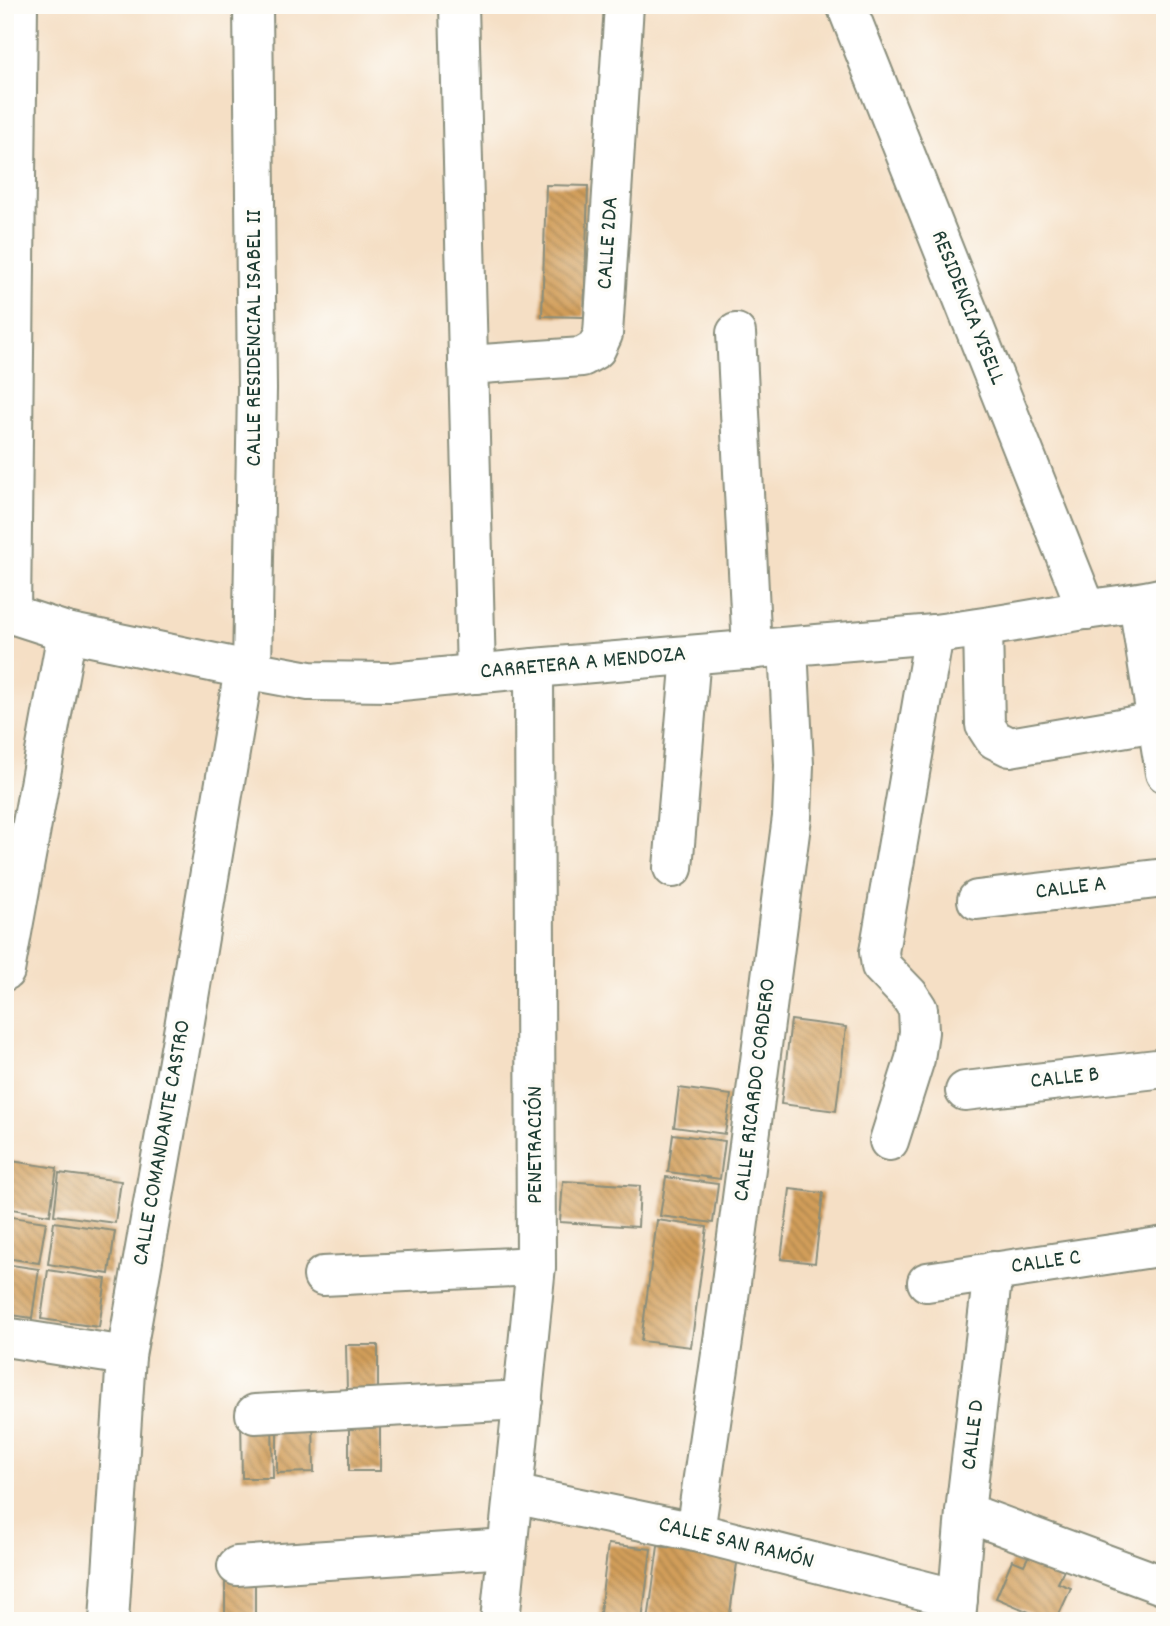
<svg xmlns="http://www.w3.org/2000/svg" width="1170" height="1626" font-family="Dekko,sans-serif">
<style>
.building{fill:url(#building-back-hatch)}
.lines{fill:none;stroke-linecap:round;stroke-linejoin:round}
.minor-casing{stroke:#8a8e7c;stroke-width:42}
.minor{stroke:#fff;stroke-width:38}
.labels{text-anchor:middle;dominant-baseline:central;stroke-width:7;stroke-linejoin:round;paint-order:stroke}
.street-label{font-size:23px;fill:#1f3d34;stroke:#fdfcf7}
</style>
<defs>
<pattern id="building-back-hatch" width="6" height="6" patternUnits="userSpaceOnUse" patternTransform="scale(1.75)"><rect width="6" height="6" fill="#d29e5a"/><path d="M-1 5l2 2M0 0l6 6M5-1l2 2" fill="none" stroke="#aa824b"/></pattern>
</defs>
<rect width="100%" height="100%" fill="#fdfcf7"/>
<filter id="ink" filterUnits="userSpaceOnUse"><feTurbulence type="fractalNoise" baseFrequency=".0143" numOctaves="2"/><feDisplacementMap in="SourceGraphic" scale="14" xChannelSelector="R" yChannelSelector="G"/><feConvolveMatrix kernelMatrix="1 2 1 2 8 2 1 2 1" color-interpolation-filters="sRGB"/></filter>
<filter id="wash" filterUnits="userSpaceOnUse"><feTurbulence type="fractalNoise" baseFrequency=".00686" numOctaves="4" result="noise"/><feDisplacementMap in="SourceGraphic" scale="28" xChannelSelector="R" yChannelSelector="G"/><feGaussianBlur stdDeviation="1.57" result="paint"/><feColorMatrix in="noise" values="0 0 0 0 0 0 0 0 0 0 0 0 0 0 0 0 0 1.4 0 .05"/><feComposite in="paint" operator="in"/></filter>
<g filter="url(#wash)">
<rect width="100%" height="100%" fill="#f5dfc5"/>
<g id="blocks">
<g class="building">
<polygon points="546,185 588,186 584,317 542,316"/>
<polygon points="791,1020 846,1027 836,1111 781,1104"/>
<polygon points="679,1088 731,1095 725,1134 674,1127"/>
<polygon points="673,1134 725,1141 720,1179 668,1172"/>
<polygon points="5,1160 57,1168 50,1215 5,1208"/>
<polygon points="59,1173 121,1181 115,1223 54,1215"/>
<polygon points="666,1177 718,1184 713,1223 660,1216"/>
<polygon points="563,1181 640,1186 638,1227 560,1222"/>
<polygon points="790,1189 823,1193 815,1263 781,1259"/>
<polygon points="5,1216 46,1222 39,1263 5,1258"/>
<polygon points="657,1220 707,1227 691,1347 641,1341"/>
<polygon points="54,1222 115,1231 109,1274 48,1264"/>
<polygon points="5,1264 39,1269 32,1318 5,1314"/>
<polygon points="48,1270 106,1279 99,1327 41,1319"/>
<polygon points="346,1345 378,1345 378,1392 347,1392"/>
<polygon points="277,1414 313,1414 314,1472 277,1473"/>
<rect x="349" y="1416" width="31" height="55"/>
<polygon points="241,1417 272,1417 273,1478 242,1478"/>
<polygon points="608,1544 651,1549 642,1621 599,1621"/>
<polygon points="658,1546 738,1556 729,1621 648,1621"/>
<polygon points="1029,1555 1064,1570 1058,1583 1071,1588 1056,1621 1050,1621 996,1598 1012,1560 1024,1565"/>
<rect x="225" y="1568" width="30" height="51"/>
</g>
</g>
</g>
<g filter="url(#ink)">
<use href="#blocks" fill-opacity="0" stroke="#8a8e7c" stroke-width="2"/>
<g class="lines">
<defs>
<g id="minor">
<polyline points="459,5 476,674"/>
<polyline points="846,5 1087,610"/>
<polyline points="736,333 752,650"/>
<polyline points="468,365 582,357 596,349 603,334 624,5"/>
<polyline points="1138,603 1165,773"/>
<path d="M5,612L67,632L244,669L309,681L391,682L534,668L934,634C985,628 1034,619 1084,610C1111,606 1138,603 1165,597"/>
<polyline points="11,613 18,5"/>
<polyline points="983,628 985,725 994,739 1010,747 1156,722"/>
<polyline points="252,670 257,389 253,5"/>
<polyline points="673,868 691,655"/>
<polyline points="977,900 1165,878"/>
<polyline points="5,971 67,632"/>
<polyline points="965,1091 1165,1068"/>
<polyline points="889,1141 915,1059 919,1032 918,1009 909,995 881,966 879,952 934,634"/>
<polyline points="323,1276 536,1266"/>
<polyline points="927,1282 1165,1246"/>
<polyline points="5,1337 126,1356"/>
<polyline points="255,1414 523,1400"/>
<polyline points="513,1494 695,1532 958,1599"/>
<polyline points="965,1512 1165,1586"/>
<polyline points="695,1532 727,1313 792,817 794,765 788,647"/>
<polyline points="237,1566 507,1548"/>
<polyline points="109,1621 126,1356 184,1027 244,669"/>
<polyline points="500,1621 536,1266 534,668"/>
<polyline points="956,1621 965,1512 993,1271"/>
</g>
</defs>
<use href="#minor" class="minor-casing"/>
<use href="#minor" class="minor"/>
</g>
</g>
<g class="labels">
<g class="street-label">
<text transform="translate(609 243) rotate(-86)">CALLE 2DA</text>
<text transform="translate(967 308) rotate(68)">RESIDENCIA YISELL</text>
<text transform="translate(255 338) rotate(-90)">CALLE RESIDENCIAL ISABEL II</text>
<text transform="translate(583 664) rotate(-5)">CARRETERA A MENDOZA</text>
<text transform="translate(1071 889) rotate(-7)">CALLE A</text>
<text transform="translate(1065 1079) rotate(-6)">CALLE B</text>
<text transform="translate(756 1090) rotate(-83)">CALLE RICARDO CORDERO</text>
<text transform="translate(163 1143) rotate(-80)">CALLE COMANDANTE CASTRO</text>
<text transform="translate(536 1145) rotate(-90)">PENETRACIÓN</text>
<text transform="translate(1046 1263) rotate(-8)">CALLE C</text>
<text transform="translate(974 1435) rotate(-83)">CALLE D</text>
<text transform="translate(736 1544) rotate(14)">CALLE SAN RAMÓN</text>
</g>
</g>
<rect width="1170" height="1626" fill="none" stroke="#fdfcf7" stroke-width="28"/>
</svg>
